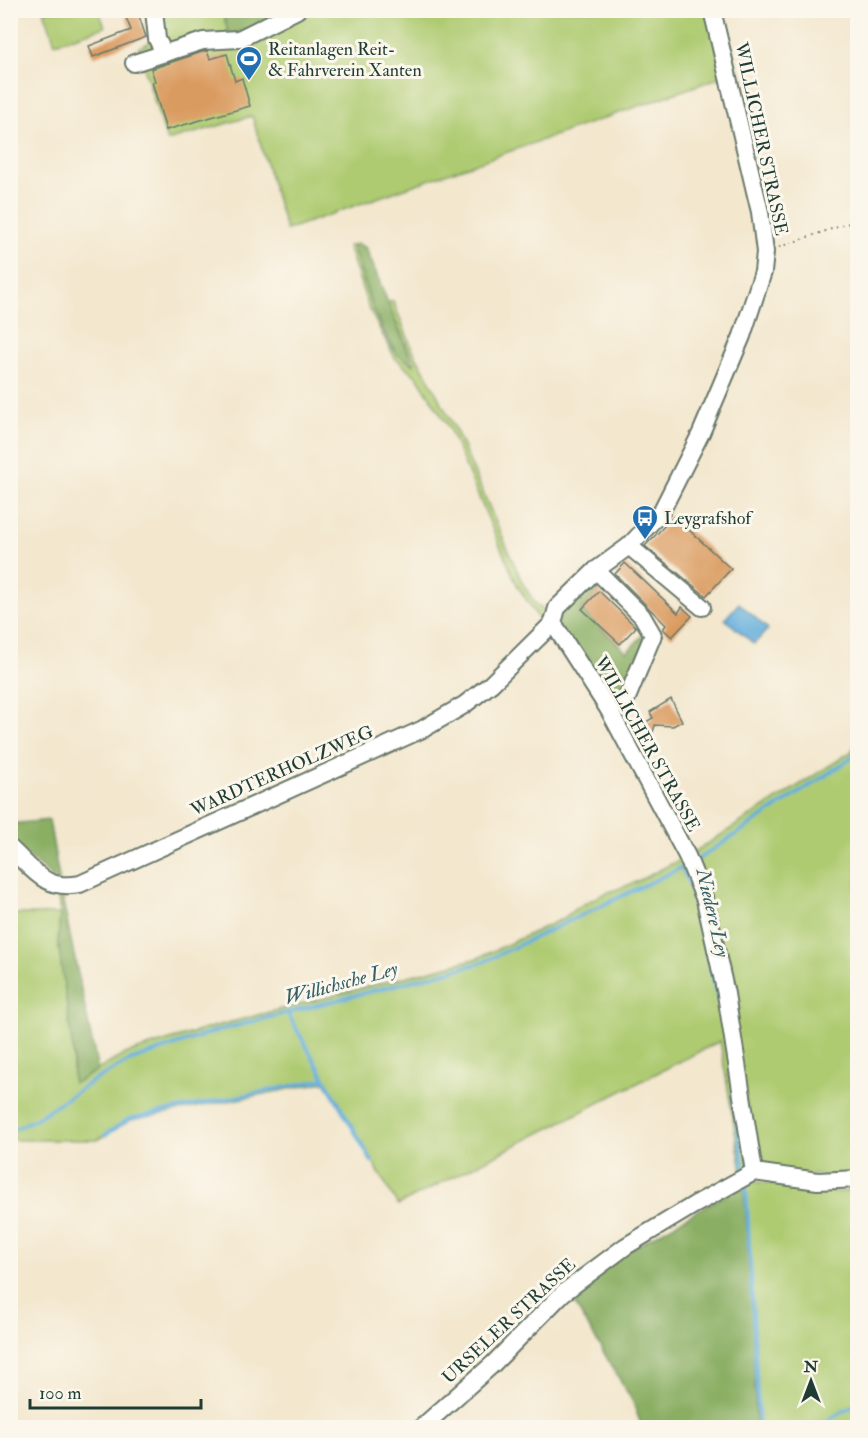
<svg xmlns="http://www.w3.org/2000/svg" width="868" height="1438" font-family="'IM FELL Double Pica',serif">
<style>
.green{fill:#aecb71;stroke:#668452;stroke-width:1.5}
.forest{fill:#8aaf63;stroke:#54764c;stroke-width:1.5}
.water{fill:#64aedc;stroke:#427688;stroke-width:1.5}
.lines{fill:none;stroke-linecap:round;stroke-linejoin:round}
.stream{stroke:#64aedc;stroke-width:4}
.building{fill:#da9b60}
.minor-casing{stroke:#69786a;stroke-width:20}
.path{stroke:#69786a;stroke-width:2;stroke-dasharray:1.5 4.5;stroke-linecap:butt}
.minor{stroke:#fff;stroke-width:16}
.labels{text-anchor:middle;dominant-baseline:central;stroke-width:6;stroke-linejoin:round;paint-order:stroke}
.poi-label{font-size:18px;fill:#1f3d34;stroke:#fbf7ec;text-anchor:start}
.street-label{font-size:18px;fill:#1f3d34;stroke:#fbf7ec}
.water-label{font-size:20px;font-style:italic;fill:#345f66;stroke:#fbf7ec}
</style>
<rect width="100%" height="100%" fill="#fbf7ec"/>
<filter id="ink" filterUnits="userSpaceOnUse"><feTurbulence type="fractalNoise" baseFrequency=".0167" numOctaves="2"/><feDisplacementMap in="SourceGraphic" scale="12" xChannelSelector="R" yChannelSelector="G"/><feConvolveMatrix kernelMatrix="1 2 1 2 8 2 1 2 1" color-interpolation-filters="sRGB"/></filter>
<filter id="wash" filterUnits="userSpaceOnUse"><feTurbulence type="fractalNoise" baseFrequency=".008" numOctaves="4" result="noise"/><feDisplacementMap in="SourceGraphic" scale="24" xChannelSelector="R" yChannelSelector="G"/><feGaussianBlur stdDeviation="1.35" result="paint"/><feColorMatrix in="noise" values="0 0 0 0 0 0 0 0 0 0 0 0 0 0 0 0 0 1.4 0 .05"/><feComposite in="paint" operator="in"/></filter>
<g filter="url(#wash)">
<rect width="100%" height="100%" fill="#f3e7ce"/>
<g class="green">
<polygon points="709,10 724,76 286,230 252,116 167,141 138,48 154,40 157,11 222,11 230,37 291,11"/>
<polygon points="44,11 99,11 105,27 55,43"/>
<polygon points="718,11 722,11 768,211"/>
<path d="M352,245C361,272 378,337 398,354C403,358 410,361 415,363L387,303L393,301L412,348L454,426L523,584L535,603L546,612L550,611L543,626L517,585L448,426L418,378L395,358L369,309L348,246Z"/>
<path d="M857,742V1173C832,1179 781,1175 759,1160L710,939L750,1167L742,1172L720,1041L398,1205L325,1082L131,1120L97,1140H11L10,914H60L58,942L73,1049V1084L125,1054L212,1027L478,958L564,918L575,909L601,895L634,883L691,854L851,752Z"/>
<polygon points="757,1182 840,1192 857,1189 857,1427 756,1427 753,1327 744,1184"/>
</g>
<g class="forest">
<polygon points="222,11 291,11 230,38"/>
<polygon points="358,244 366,248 413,365 397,354 386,334 373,308 352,245"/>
<polygon points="590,582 599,590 581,610 627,652 645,633 647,636 624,693 617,699 608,698 558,626 560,611"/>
<polygon points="49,820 60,884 11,842 10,824"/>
<polygon points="57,891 66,891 63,902 98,1070 73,1084 73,1049 58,942 60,914"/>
<polygon points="744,1184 753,1327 756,1427 642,1427 632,1400 570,1296 629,1250"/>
</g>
<polygon class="water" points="739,603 768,629 754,644 725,619"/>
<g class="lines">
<g class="stream">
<polyline points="694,862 858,754"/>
<polyline points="682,867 691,889 719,1002"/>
<polyline points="288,1014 372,1162"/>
<polyline points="733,1092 744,1171"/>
<polyline points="10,1131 34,1120 91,1082 129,1061 216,1031 481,963 687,865"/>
<polyline points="105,1135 129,1119 325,1079"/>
<polyline points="746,1184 759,1428"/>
<polyline points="814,1428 858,1403"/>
</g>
</g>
<g id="blocks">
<g class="building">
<polygon points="123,10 137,10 146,37 93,57 89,46 131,30"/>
<polygon points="205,51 207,51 210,59 227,54 235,81 242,78 250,106 166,130 152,82 155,81 151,69"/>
<polygon points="674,516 731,569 706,596 645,546"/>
<polygon points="625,563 678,613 682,607 692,616 672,637 663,629 666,625 615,574"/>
<polygon points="599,591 636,627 620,644 582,609"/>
<polygon points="671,699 682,721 673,726 655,725 653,732 645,737 639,726 653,718 650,712"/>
</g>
</g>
</g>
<g filter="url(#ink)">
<use href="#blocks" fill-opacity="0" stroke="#69786a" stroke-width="1.5"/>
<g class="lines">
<defs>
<g id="minor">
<polyline points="154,10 157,39 164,53"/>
<polyline points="712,10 760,212 765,252 763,272 742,336 701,433 661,512 629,546 596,570 557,608 553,623 609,710 687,856 705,900 726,994 754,1172"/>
<polyline points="134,63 203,41 239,39 297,10"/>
<polyline points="629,546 702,607"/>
<polyline points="596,570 642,616 653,635 627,698 609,710"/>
<path d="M10,848C34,870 45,891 80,884L423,729L464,705L491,684L553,623"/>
<polyline points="421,1428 493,1364 563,1293 626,1246 694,1205 754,1172 818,1181 858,1179"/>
</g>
</defs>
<use href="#minor" class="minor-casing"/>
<polyline class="path" points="779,247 858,220"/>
<use href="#minor" class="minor"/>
</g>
</g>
<defs>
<symbol id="stadium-pin" viewBox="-11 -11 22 30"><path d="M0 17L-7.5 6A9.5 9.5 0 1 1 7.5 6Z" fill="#1f6fb2" stroke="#fbf7ec"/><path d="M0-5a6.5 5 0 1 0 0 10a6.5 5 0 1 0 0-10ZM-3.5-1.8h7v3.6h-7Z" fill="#fff"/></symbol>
<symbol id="bus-pin" viewBox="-11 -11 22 30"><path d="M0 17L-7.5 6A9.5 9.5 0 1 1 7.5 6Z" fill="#1f6fb2" stroke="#fbf7ec"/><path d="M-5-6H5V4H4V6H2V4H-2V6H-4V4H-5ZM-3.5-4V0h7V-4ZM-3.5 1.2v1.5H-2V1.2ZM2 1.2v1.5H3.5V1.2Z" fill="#fff"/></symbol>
</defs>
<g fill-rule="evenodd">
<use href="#stadium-pin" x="234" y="44" width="30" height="40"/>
<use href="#bus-pin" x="630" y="503" width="30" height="40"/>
</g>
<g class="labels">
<g class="poi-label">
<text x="268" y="49">Reitanlagen Reit-<tspan x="268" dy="21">&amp; Fahrverein Xanten</tspan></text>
<text x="664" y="518">Leygrafshof</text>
</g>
<g class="street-label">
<text transform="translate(761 139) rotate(78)">WILLICHER STRASSE</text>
<text transform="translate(647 744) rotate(61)">WILLICHER STRASSE</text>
<text transform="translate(282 771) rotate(-24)">WARDTERHOLZWEG</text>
<text transform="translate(509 1321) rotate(-43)">URSELER STRASSE</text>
</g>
<g class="water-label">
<text transform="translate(713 913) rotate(77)">Niedere Ley</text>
<text transform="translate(341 983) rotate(-15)">Willichsche Ley</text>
</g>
</g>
<rect width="868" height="1438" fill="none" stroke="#fbf7ec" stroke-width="36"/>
<g transform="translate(811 1381)" stroke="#fbf7ec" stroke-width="4.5" paint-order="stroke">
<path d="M0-4.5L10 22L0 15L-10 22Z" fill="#1f3d34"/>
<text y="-9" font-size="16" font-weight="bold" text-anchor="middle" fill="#1f3d34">N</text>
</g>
<path d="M30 1399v9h171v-9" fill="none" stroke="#1f3d34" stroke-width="3"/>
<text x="39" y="1399" font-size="18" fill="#1f3d34" stroke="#fbf7ec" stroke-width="4.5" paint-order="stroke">100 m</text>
</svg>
